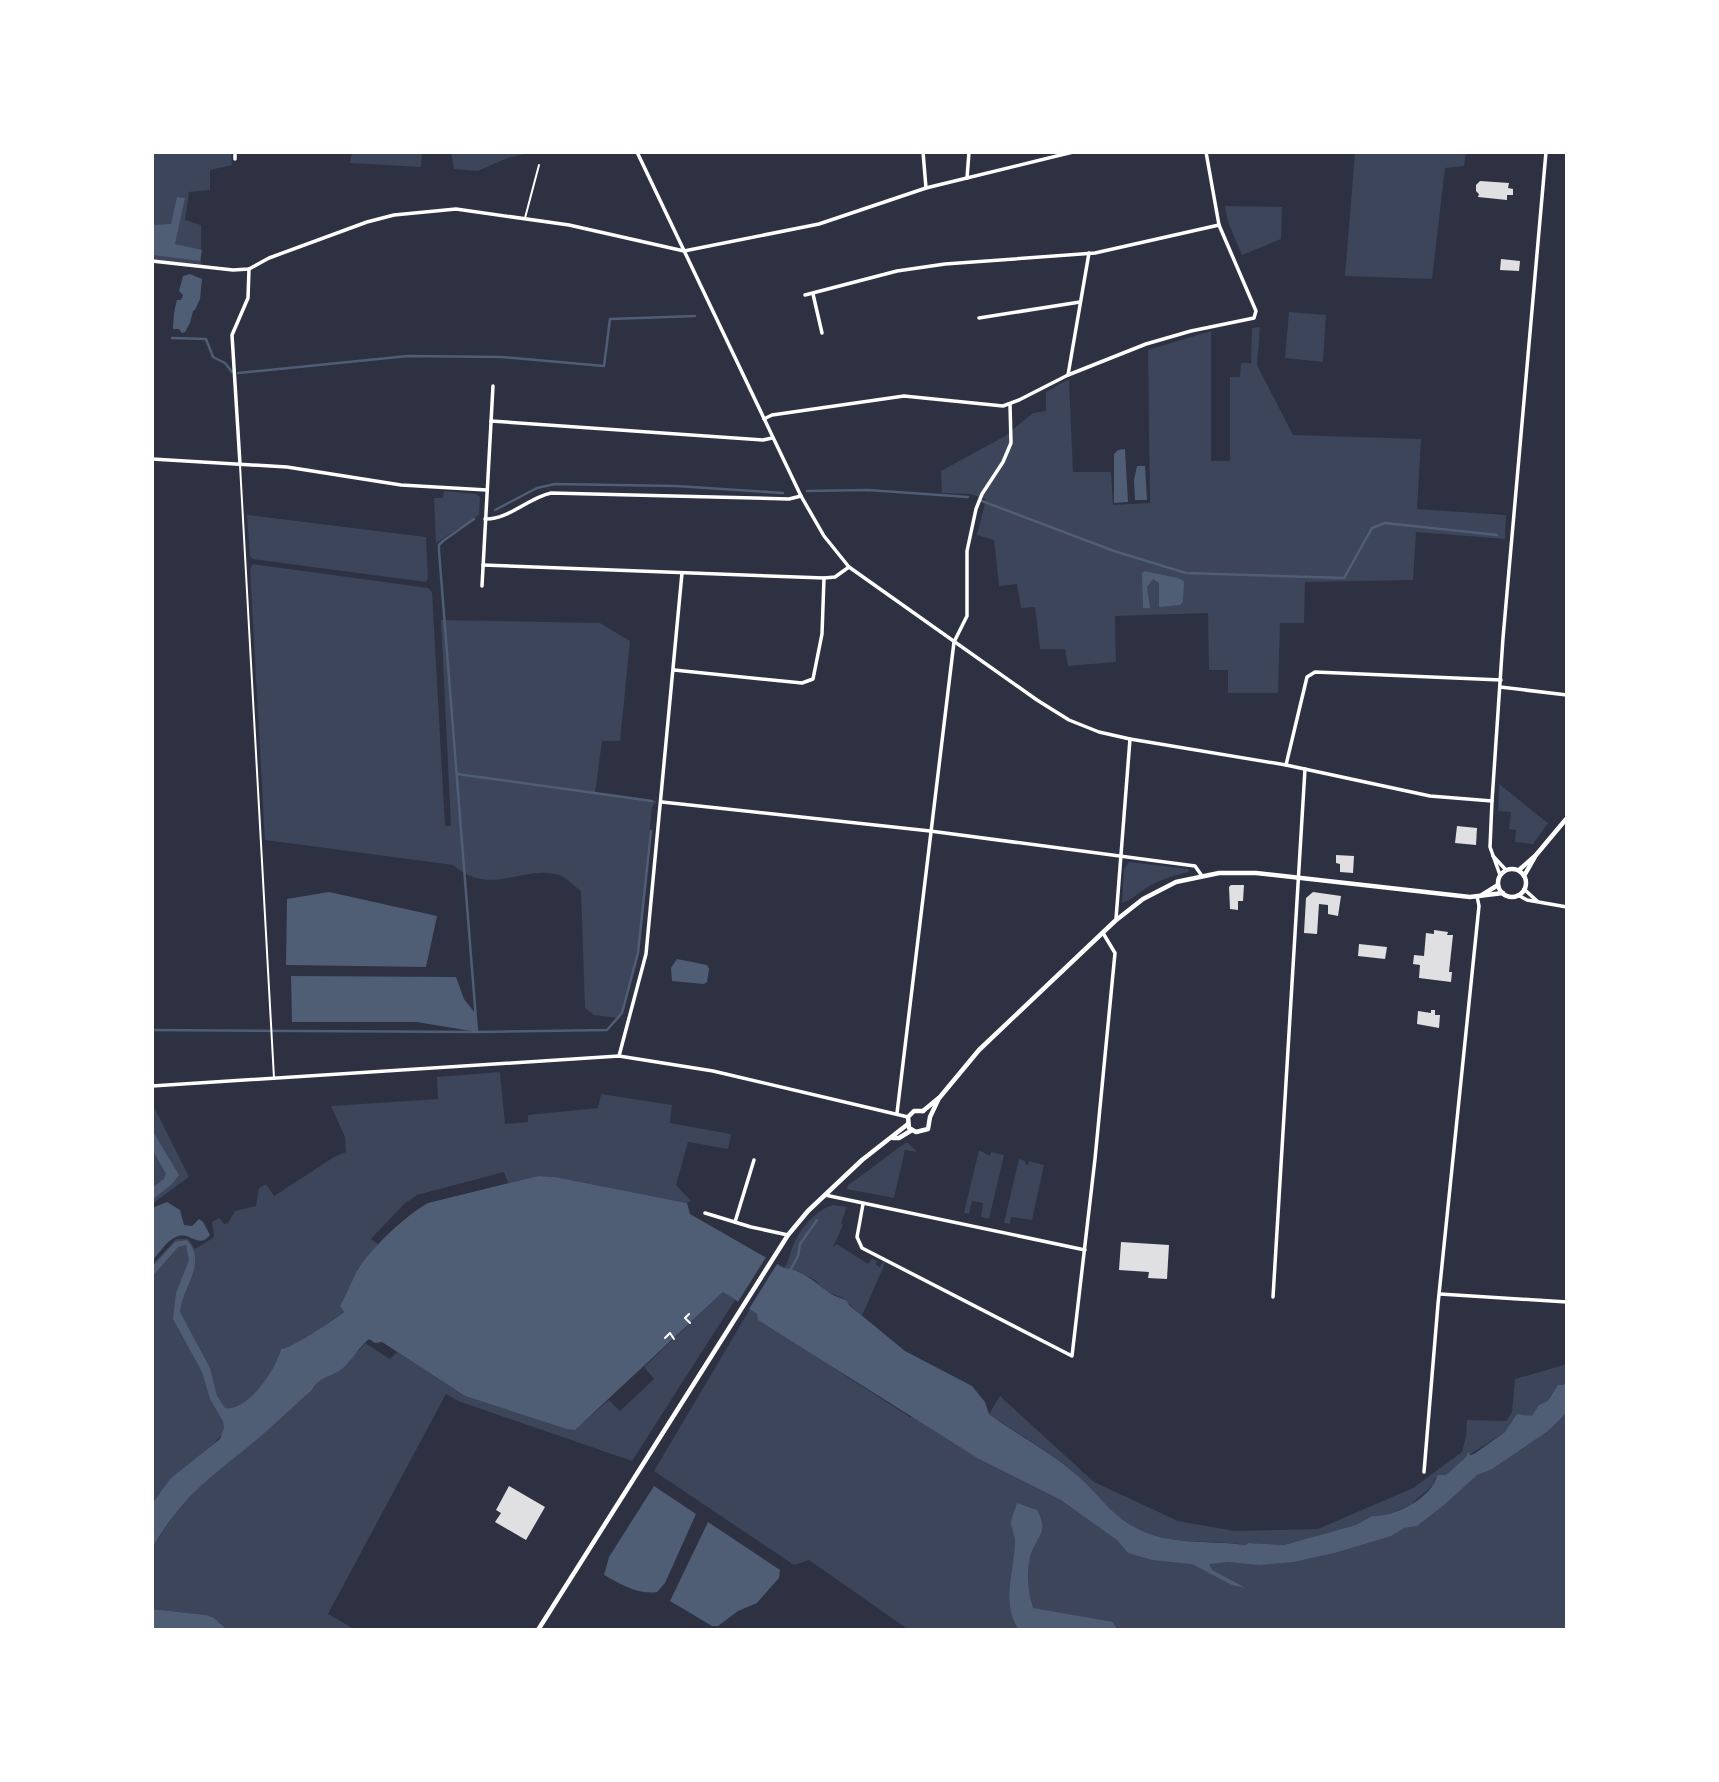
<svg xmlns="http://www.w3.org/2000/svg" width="1719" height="1782" font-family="'PT Sans',sans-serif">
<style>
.green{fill:#3c4559}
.water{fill:#4f5d75}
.pier{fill:#2d3142}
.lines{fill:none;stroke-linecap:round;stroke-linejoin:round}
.stream{stroke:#4f5d75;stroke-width:2.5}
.building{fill:#e0e0e3}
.path{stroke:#fff;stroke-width:2}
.service{stroke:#fff;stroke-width:2}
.minor{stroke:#fff;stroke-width:3.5}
.tertiary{stroke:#fff;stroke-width:3.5}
.secondary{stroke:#fff;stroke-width:4.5}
</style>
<rect width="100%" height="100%" fill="#2d3142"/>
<g class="green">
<polygon points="152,152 231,152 232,165 210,170 210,190 189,192 185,220 201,225 201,268 152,263"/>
<polygon points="352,152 422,152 421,167 350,163"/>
<polygon points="451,152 529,152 529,153 507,158 478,171 454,169"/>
<polygon points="1355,152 1466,152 1464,166 1445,168 1432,279 1345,276"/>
<polygon points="1225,206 1282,207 1281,239 1242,255 1228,222"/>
<polygon points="1289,312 1326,315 1323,362 1285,358"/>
<polygon points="1260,327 1257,365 1293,435 1421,439 1417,509 1506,515 1505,539 1416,532 1413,580 1305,582 1304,623 1280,623 1278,693 1228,693 1228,670 1209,670 1208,613 1115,616 1116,662 1068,666 1065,649 1040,649 1035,607 1021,608 1017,584 999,586 994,540 977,535 986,499 970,494 942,493 941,471 1005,436 1033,413 1046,411 1046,392 1069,379 1073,472 1111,472 1113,505 1150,503 1148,350 1211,331 1211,461 1230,461 1230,377 1240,377 1241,363 1251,363 1252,328"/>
<polygon points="444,491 476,494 480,497 479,515 436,543 434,498 443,498"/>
<polygon points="247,515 426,537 428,578 426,582 253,559 250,556"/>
<path d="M253,564L428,588L432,592L445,826H451L441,620L600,623L630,641L620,741H602L595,793L657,801L652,807L638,953L622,1013L618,1018L594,1015L585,1008L581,891C574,886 567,878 559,875C523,864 491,898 453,865L265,840L250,569Z"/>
<polygon points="1499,784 1548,823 1533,844 1515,842 1516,830 1509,829 1511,812 1498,811"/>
<path d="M1129,862L1188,869L1189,872C1174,875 1159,880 1146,888C1137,894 1132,900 1122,903L1124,869Z"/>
<polygon points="500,1072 505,1124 528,1122 528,1115 598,1108 601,1094 672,1105 670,1123 731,1134 728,1149 688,1142 676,1185 691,1201 687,1203 555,1177 538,1176 508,1183 504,1172 417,1195 404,1204 371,1239 379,1245 358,1269 344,1311 152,1506 152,1265 176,1239 188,1239 195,1249 214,1237 212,1222 219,1218 224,1224 228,1223 235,1211 256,1206 259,1188 266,1184 274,1196 334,1157 346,1152 345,1137 331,1106 438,1099 437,1077"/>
<polygon points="152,1103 189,1177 152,1204"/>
<path d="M907,1142L917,1152L905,1150L894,1198L847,1189L848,1185C869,1171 886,1156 907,1142Z"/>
<polygon points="979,1150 990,1156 991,1152 1004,1155 989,1219 981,1217 983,1203 972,1201 969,1214 964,1213"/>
<polygon points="1019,1159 1025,1161 1025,1164 1028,1165 1029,1161 1044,1165 1032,1220 1011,1217 1010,1224 1004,1223"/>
<path d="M833,1205L847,1207L841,1223L843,1225L833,1247L837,1244L868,1264L872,1259L877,1261L876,1265L880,1267L883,1261L885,1263L862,1316L843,1298L827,1292L815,1280L798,1271L784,1268C790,1259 790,1251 795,1241C802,1226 818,1209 833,1205Z"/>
<path d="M723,1292L735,1300L632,1461L458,1401L446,1394L328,1614L356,1630H226L206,1615L152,1609V1548L177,1510L211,1475L312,1390C324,1370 351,1363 365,1343L390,1359L397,1352L465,1396L574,1430L609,1400L620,1411L654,1379L644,1367Z"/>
<path d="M750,1309L849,1378L910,1417L923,1416L1067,1499L1136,1549L1271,1555L1386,1526L1527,1417L1523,1414L1505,1432L1466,1457L1446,1475L1435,1478L1433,1485L1410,1505L1385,1516H1372L1357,1525L1284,1545L1248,1543L1246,1545C1210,1539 1168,1546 1134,1528C1111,1515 1097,1492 1078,1476C1051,1452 1019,1434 989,1414L1000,1396L1094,1482L1178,1521L1235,1531L1318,1529L1413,1488L1462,1452L1466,1436L1467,1420L1506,1421L1512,1412L1515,1379L1567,1364V1380L1563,1385H1558L1556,1390L1567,1383V1630H909L809,1560L794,1565L654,1471Z"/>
</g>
<g class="water">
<polygon points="177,197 185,198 175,244 202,250 200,261 153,255 152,225 171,224"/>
<path d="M190,274L202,279L200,299L195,310L193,311L190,323L185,332L182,333L179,329H173C174,318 173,315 177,300H181L183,295L179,291L183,276Z"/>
<polygon points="1125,449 1128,502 1114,503 1114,454 1118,450"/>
<polygon points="1137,466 1145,466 1147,500 1135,500 1134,480"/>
<polygon points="1144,571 1178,578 1184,581 1183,602 1180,605 1159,607 1159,583 1153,579 1147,587 1150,608 1143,608 1142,574"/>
<polygon points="329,892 437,916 426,967 286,965 287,899"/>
<polygon points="677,959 707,965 709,969 707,982 704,984 672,981 671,968"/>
<polygon points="291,976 456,977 464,999 475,1013 477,1032 417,1022 292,1022"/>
<polygon points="152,1130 179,1175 172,1184 152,1200 152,1188 164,1179 166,1174 152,1149"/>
<path d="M538,1176L555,1177L687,1203L690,1214L784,1268C804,1270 815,1283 831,1294C836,1297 842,1298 847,1301L849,1305L905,1351L972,1386L985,1402L989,1414C1018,1435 1051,1452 1078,1476C1097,1492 1111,1515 1134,1527C1167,1546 1209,1540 1246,1545L1248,1543L1284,1545L1356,1525L1372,1516C1392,1517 1421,1503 1433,1485C1435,1482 1436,1478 1438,1475H1446L1466,1457L1468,1452L1470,1455L1474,1454L1505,1432L1517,1414L1532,1416L1539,1405L1548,1401L1558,1385H1563L1567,1381V1412L1548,1431L1492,1469L1477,1475L1444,1505L1417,1526L1404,1528L1391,1536L1338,1552L1294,1562L1259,1565L1228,1562L1209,1564L1212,1570L1246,1588L1232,1585L1192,1564L1152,1560L1128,1553L1117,1540L1061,1500L979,1459L758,1320L757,1314L723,1292L575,1430L567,1429L465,1396L382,1342L375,1343L369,1339C359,1347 353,1359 343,1368C331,1378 322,1374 312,1390C288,1411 265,1434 239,1454C199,1486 179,1503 152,1548V1504L170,1479L220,1439L224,1428L223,1421L210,1399L202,1372L173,1319L176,1293L189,1260L186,1245L178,1247L152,1277V1267L175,1242L187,1240C208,1264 182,1286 180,1312L210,1368L217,1396L225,1408C247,1413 277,1368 281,1349C291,1349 334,1320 344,1312L340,1306C346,1295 351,1283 357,1271C370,1249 406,1215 428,1203Z"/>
<path d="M167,1202L180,1210L184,1225L192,1226L199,1219L203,1222L210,1235C198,1250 190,1230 176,1237C166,1241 159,1254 152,1261V1208Z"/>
<path d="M654,1486L696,1514L665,1583L657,1592C638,1595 620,1584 604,1575L609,1557Z"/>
<path d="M1017,1503L1037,1510C1050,1534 1036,1535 1030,1557C1026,1574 1028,1592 1033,1608L1113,1622L1117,1630H1019C1000,1602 1015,1571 1015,1541C1015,1536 1012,1530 1011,1524C1011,1518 1015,1510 1017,1503Z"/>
<polygon points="708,1522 780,1570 779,1578 757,1603 738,1611 718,1626 712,1626 670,1601"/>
<polygon points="152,1609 206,1615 214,1618 227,1630 152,1630"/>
</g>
<polygon class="pier" points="768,1254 779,1261 747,1312 736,1305"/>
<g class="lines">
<g class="stream">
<polyline points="172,338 206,339 213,357 225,363 232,372"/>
<polyline points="238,373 408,356 502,357 604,366 610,319 695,316"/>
<polyline points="807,491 868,490 968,497"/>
<polyline points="982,501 1114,551 1186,573 1344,578 1372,528 1385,523 1497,535"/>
<polyline points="495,510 537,488 555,484 676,486 783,493"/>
<polyline points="474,519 443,541 439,545 439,551 477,1032"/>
<polyline points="457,774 652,801"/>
<polyline points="152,1030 477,1032 607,1030 622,1013 638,953 651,831"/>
<polyline points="791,1269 798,1256 800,1244 817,1220"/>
</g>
</g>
<g class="building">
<polygon points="1480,181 1509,183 1508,188 1513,189 1513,195 1507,195 1507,200 1478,197 1479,194 1476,191 1476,185"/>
<polygon points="1501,259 1520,261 1519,271 1500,270"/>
<polygon points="1457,826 1477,828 1476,845 1455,843"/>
<polygon points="1336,855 1354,856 1353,873 1340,872 1340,864 1336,863"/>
<polygon points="1231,885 1244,885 1243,901 1238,901 1238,910 1230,909 1229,887"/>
<polygon points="1313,892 1341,896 1338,916 1328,914 1328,905 1319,904 1317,934 1304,933 1306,898"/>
<polygon points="1434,930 1448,932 1447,935 1453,935 1449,972 1452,972 1451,982 1419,978 1420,965 1413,964 1414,955 1424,956 1426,933 1434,934"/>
<polygon points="1359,944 1387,947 1385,959 1358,956"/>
<polygon points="1431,1010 1435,1010 1435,1015 1440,1015 1439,1028 1417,1024 1418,1011 1431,1013"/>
<polygon points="1121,1242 1169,1245 1167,1279 1148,1278 1149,1272 1119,1270"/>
<polygon points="509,1486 545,1507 526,1540 495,1522 501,1513 496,1510"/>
</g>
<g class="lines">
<g class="path">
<polyline points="689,1314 685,1318 690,1323"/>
<polyline points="665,1338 670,1333 674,1339"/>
</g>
<g class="service">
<polyline points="525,218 539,165"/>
<polyline points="240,465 274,1078"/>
</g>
<g class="minor">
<polyline points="235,152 235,159"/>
<polyline points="637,152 801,496 824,536 849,567 1037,700 1069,720 1099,732 1130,739 1286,765 1430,796 1492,801"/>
<polyline points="923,152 926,188"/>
<polyline points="967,178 969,152"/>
<polyline points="152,261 233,270 249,269 269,258 367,222 394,215 456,209 569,225 684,251 819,224 926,188 1073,152"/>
<polyline points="813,294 822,333"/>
<polyline points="805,295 897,271 945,264 1095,253 1219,225"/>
<polyline points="979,318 1080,302"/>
<polyline points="1068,375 1089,253"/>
<polyline points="764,419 772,415 904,396 1003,406 1019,400 1068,375 1146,344 1191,331 1254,318 1256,311 1219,225 1206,152"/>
<polyline points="491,421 763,440 772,438"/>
<polyline points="152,459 287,467 401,485 487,490"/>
<polyline points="240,464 232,335 248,298 249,269"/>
<path d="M485,519C508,520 528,498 551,493L789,499L801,496"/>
<polyline points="483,565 824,578 835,577 849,567"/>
<polyline points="482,586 493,386"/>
<polyline points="674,670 802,683 813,679 822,634 824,578"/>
<polyline points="1500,687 1567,695"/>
<polyline points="1286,765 1307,677 1315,672 1501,680"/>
<polyline points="662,802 930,831 1195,866 1202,876"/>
<polyline points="1116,919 1130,739"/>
<polyline points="619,1056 646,954 682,573"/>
<polyline points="897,1113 954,642 967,616 967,551 976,509 982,494 1003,462 1011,443 1010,404"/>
<polyline points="825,1195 1085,1250"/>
<polyline points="863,1204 857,1237 862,1248 1072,1356 1095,1159 1115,953 1103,933"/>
<polyline points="705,1213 751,1227 788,1235"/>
<polyline points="735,1222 754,1160"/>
<polyline points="1440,1294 1567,1302"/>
<polyline points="1273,1297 1305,769"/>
<polyline points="1424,1472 1438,1304 1479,906 1477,896"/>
</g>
<g class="tertiary">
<polyline points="1493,856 1506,870"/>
<polyline points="1500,875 1490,847 1492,801 1503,638 1546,152"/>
<polyline points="1524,889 1537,901"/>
<polyline points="1518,895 1527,900 1567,907"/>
<polyline points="152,1086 619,1056 713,1071 908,1117"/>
</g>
<g class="secondary">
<circle cx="1512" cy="883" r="14"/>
<polyline points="1519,870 1535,856"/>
<polyline points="1524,876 1536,855 1567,818"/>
<polyline points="1482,895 1498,885"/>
<polyline points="923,1111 940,1097 979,1050 1115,921 1143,899 1176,882 1219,873 1256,873 1470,897 1503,893"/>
<polyline points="923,1111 914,1111 908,1117 909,1128 916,1132 928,1129 930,1117 939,1098"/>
<polyline points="893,1138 899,1138 912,1130"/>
<polyline points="538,1630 788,1235 808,1211 862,1160 908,1124"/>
</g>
</g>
<rect width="1719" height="1782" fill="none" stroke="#ffffff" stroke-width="308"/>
</svg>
